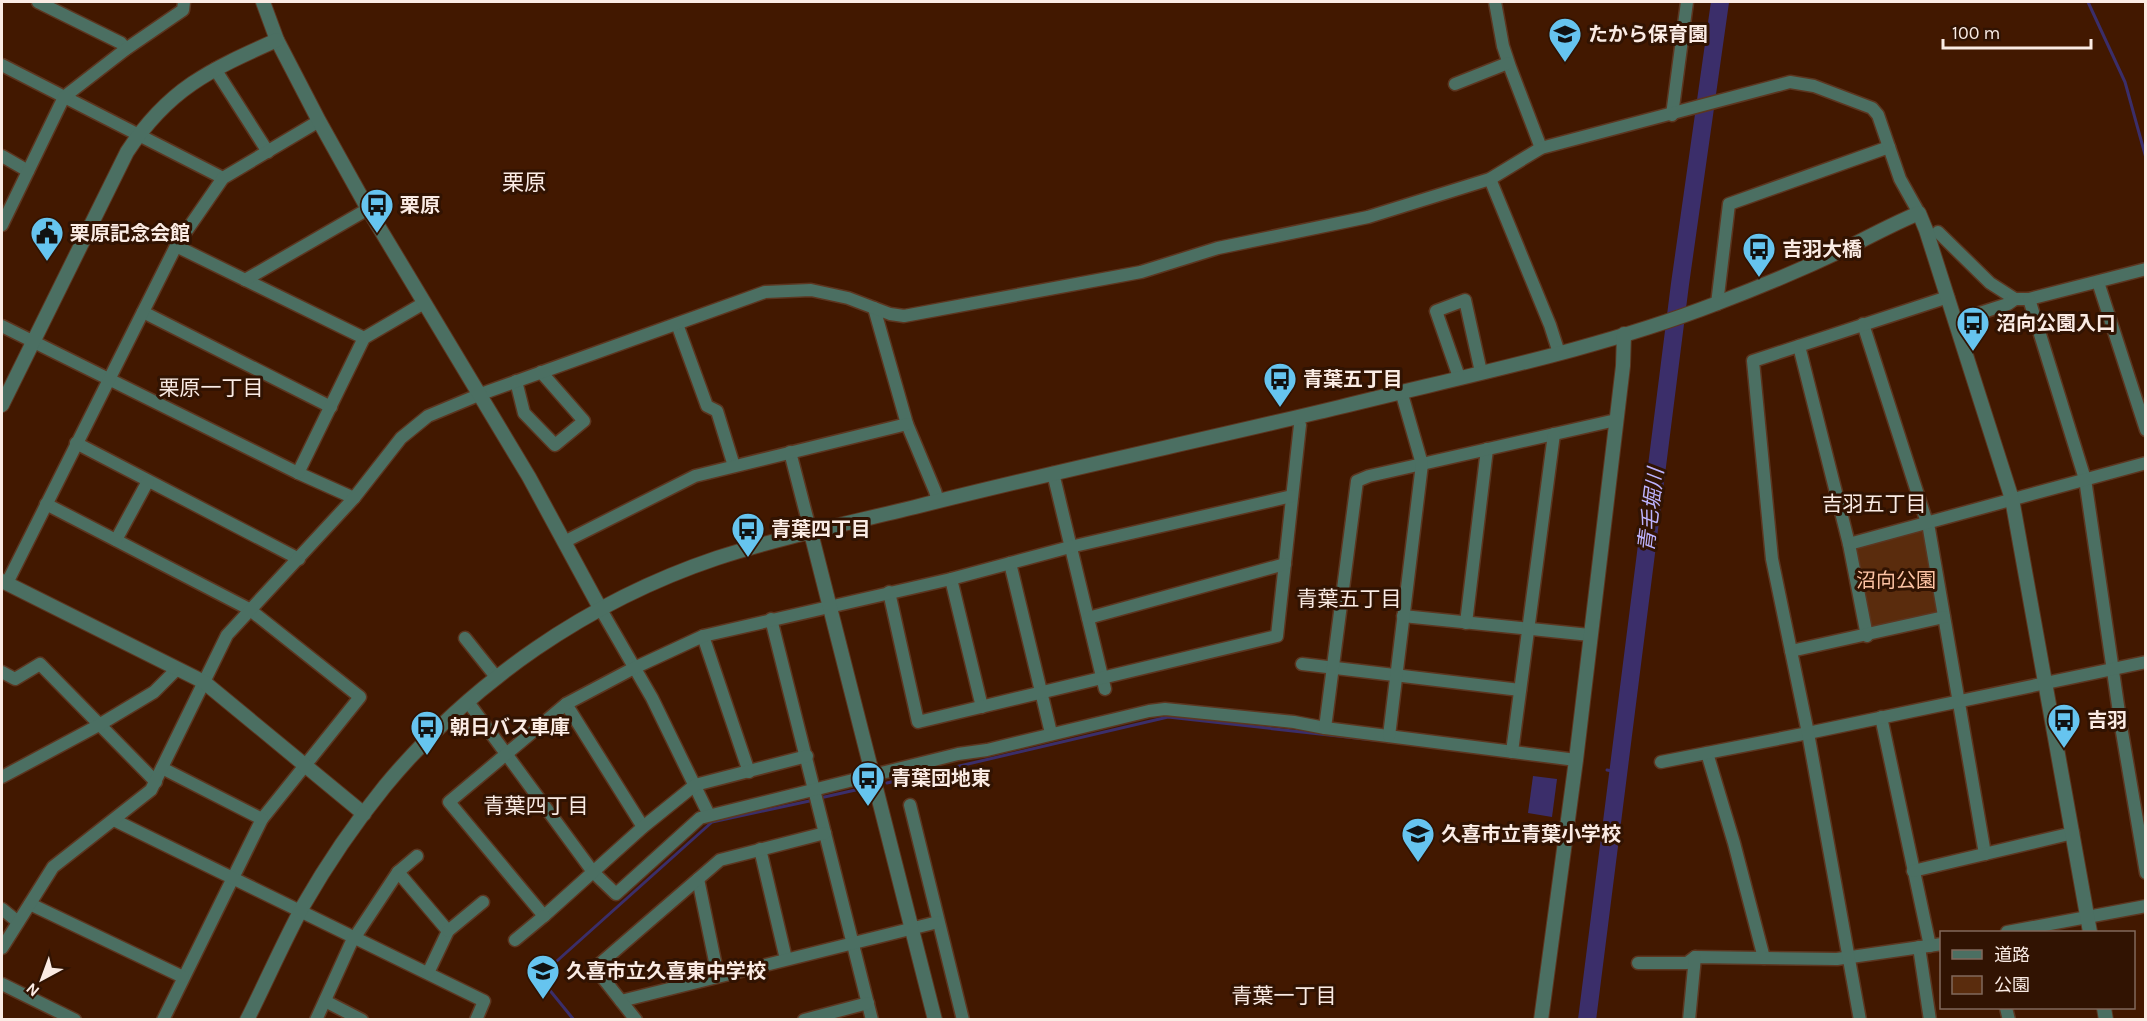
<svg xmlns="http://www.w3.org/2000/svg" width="2147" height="1021" font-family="Karla,'Noto Sans JP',sans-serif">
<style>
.green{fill:#5a2c0d}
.water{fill:#3b2e6a}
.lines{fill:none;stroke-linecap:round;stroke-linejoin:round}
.stream{stroke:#3b2e6a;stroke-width:3}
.river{stroke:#3b2e6a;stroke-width:18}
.minor-casing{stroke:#5c3620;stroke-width:15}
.tertiary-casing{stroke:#5c3620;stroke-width:16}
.minor{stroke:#4b6f62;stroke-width:12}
.tertiary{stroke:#4b6f62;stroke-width:14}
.labels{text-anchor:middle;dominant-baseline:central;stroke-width:6;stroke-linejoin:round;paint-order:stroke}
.poi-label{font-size:20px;font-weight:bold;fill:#faebe4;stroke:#311302;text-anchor:start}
.park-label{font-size:20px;fill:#fdc3a4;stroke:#311302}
.neighbourhood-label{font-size:21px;fill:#faebe4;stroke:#311302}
.water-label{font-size:21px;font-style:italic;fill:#bdb3fe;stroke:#311302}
.quarter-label{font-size:22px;fill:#faebe4;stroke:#311302}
</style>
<rect width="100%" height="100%" fill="#421800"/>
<polygon class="green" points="1919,528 1923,533 1939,610 1935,615 1873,628 1870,626 1854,550 1856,547"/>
<polygon class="water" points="1533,776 1557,779 1552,817 1528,813"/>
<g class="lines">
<g class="stream">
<polyline points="2088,2 2125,82 2146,158"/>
<polyline points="1607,770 1618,772"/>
<polyline points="887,783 1168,717 1374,740"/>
<polyline points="820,798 860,789"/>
<polyline points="574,1020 539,977 712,822 814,800"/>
</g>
<polyline class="river" points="1587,1020 1680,284 1720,2"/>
<defs>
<g id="minor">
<polyline points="38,2 121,43 126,49"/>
<polyline points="1495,2 1503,46 1510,67 1541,148"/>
<polyline points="2,65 223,178"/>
<polyline points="215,69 268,152"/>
<polyline points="1455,84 1508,63"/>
<polyline points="1672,115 1687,2"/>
<polyline points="2,156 28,171"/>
<polyline points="1490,179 1550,325 1559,353"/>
<polyline points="2,225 64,97 126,49 183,10 184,2"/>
<polyline points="1938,232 1990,283 2015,299 2029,299 2146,269"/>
<polyline points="176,246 364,338"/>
<polyline points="245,280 368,209"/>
<polyline points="2098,282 2146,430"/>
<polyline points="2029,299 2085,479 2121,726 2146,873"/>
<polyline points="1717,304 1729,204 1889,147"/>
<polyline points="874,308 907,424 935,491 938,501"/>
<polyline points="143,312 331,407"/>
<polyline points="1955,321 2008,304 2015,299"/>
<polyline points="677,324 707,406 717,411 734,466"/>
<polyline points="1863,324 1929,529 1985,854"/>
<polyline points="2,326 298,473 354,498"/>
<polyline points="1799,346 1849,544 1867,636"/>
<polyline points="1459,377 1436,311 1465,300 1481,372"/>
<polyline points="516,381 524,413 555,445 584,421 541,372"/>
<polyline points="76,443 299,559"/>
<polyline points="790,452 811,533"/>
<polyline points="298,473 364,338 424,303"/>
<polyline points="1053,473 1105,689"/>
<polyline points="46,504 249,609 360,697 262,819 163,1020"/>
<polyline points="116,540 148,481"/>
<polyline points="564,542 695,476 907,424"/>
<polyline points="1849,544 2146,463"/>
<polyline points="1010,563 1051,733"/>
<polyline points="951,579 982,707"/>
<polyline points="7,583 176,246 223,178 319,121"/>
<polyline points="889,592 918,722 1277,636 1300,425"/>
<polyline points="600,608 652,698 709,815"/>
<polyline points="1403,616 1590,635"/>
<polyline points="1088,618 1285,564"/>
<polyline points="771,619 872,1020"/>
<polyline points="1466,623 1487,449"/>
<polyline points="703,636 749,772"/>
<polyline points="465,638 497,678"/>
<polyline points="1791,651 1944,617"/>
<polyline points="1302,664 1520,690"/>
<polyline points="2,672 15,679 40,664 156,782"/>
<polyline points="468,702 593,872 616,894 700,818 958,754 987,750 1149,711 1165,709 1294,722 1325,728 1576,760"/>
<polyline points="566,704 643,827"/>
<polyline points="1881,717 1930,946"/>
<polyline points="1325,728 1357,481 1369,476 1422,464 1616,420"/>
<polyline points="1389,736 1422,464 1401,391"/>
<polyline points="1512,752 1554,434"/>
<polyline points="1707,753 1734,843 1764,958"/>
<polyline points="807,756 695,785 643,827 544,916 449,802 566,704 634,668 703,636 951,579 1070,547 1292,496"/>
<polyline points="1661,762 1808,733 2146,662"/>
<polyline points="162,768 262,819"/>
<polyline points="2,777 99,725 154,692 177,669"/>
<polyline points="910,805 963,1020"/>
<polyline points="114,820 484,1001 476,1020"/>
<polyline points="760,849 786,959"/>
<polyline points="1913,871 2073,833"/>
<polyline points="398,872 448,931 428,973"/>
<polyline points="698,879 718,976"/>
<polyline points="30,904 183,977"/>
<polyline points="2,909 18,922"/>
<polyline points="448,931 483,902"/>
<polyline points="2007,932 2146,906"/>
<polyline points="515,940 544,916"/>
<polyline points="1919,947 1930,1020"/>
<polyline points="2,948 53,867 151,790 227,635 354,498 401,438 428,416 481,394 765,292 811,290 848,298 890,314 904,316 1141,272 1218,248 1368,217 1490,179 1541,148 1790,82 1814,86 1872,108 1878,115 1900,179 1919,213"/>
<polyline points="1638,963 1687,963 1695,957 1837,959 1942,944"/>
<polyline points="2,984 75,1020"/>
<polyline points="325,1001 362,1020"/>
<polyline points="621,1001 938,922"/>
<polyline points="2006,1008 2009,1020"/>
<polyline points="316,1020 351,943 398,872 417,856"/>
<polyline points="636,1020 595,968 720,860 825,833"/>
<polyline points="804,1020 868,1003"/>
<polyline points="1689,1020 1695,957"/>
<polyline points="1860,1020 1808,733 1772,559 1753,361 1948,297"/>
</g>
<g id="tertiary">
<polyline points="263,2 277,40 319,121 368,209 529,477 600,608"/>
<path d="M2,405L127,152C169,88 210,70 277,40"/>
<polyline points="811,533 935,1020"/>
<polyline points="2,581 204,682 364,814"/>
<polyline points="2104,1008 2106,1020"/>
<path d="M247,1020C266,982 283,943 303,906C327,864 355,823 385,786C472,681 589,601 717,558C781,537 850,523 915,507C1056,471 1199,441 1340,407C1464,376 1596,350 1715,304C1760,287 1805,268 1849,247C1872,235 1895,223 1919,213L1926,230L2012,499L2090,932"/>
<polyline points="1541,1020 1576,760 1623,366 1624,334"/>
</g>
</defs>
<use href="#minor" class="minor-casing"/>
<use href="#tertiary" class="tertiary-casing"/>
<use href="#minor" class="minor"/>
<use href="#tertiary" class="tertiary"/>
</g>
<defs>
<symbol id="school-pin" viewBox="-11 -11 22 30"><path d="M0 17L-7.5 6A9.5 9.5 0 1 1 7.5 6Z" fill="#66c4ef" stroke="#311302"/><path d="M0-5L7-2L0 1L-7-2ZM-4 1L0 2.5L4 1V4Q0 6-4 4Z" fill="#111"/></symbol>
<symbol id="bus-pin" viewBox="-11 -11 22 30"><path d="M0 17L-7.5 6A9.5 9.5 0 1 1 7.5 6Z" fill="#66c4ef" stroke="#311302"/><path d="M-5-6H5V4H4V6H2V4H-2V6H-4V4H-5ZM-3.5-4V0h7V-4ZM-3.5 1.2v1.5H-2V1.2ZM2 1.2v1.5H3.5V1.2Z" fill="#111"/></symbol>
<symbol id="civic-pin" viewBox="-11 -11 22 30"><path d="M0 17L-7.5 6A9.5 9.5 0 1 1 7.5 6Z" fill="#66c4ef" stroke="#311302"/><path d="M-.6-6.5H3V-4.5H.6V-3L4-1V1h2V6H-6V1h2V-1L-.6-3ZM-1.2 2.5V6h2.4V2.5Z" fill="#111"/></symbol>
</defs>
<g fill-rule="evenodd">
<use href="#school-pin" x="1546" y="15" width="38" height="52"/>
<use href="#bus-pin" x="358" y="186" width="38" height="52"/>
<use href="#civic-pin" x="28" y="214" width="38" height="52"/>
<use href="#bus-pin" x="1740" y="230" width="38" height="52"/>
<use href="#bus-pin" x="1954" y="304" width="38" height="52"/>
<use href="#bus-pin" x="1261" y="360" width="38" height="52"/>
<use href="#bus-pin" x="729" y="510" width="38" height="52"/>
<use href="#bus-pin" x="2045" y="701" width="38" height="52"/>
<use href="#bus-pin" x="408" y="708" width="38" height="52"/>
<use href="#bus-pin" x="849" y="759" width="38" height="52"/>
<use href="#school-pin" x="1399" y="815" width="38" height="52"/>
<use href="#school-pin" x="524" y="952" width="38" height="52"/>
</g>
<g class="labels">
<g class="poi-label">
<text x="1588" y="34">たから保育園</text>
<text x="400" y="205">栗原</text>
<text x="70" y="233">栗原記念会館</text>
<text x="1782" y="249">吉羽大橋</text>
<text x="1996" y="323">沼向公園入口</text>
<text x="1303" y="379">青葉五丁目</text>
<text x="771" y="529">青葉四丁目</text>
<text x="2087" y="720">吉羽</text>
<text x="450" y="727">朝日バス車庫</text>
<text x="891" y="778">青葉団地東</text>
<text x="1441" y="834">久喜市立青葉小学校</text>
<text x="566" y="971">久喜市立久喜東中学校</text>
</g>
<g class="park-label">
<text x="1896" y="580">沼向公園</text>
</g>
<g class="neighbourhood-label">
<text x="211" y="388">栗原一丁目</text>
<text x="1874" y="504">吉羽五丁目</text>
<text x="1349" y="599">青葉五丁目</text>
<text x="536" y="806">青葉四丁目</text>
<text x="1284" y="996">青葉一丁目</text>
</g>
<g class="water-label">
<text transform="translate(1651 510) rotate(-83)">青毛堀川</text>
</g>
<g class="quarter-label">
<text x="524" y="183">栗原</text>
</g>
</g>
<rect width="2147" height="1021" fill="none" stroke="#faebe4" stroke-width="6"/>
<rect x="1940" y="931" width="195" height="78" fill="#311302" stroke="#81695c" stroke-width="1.5"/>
<rect x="1952" y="950" width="30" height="9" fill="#4b6f62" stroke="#81695c" stroke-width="1.5"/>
<text x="1994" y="961" font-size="18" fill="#faebe4">道路</text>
<rect x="1952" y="976" width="30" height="18" fill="#5a2c0d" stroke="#81695c" stroke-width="1.5"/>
<text x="1994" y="991" font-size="18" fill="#faebe4">公園</text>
<g transform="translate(42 979) rotate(221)" stroke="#311302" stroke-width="4.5" paint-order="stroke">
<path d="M0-4.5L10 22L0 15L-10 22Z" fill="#faebe4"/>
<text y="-9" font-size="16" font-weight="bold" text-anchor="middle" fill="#faebe4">N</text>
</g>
<path d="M1943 39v9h148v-9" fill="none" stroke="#faebe4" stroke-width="3"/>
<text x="1952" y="39" font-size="18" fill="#faebe4" stroke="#311302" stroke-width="4.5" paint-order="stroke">100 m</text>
</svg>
